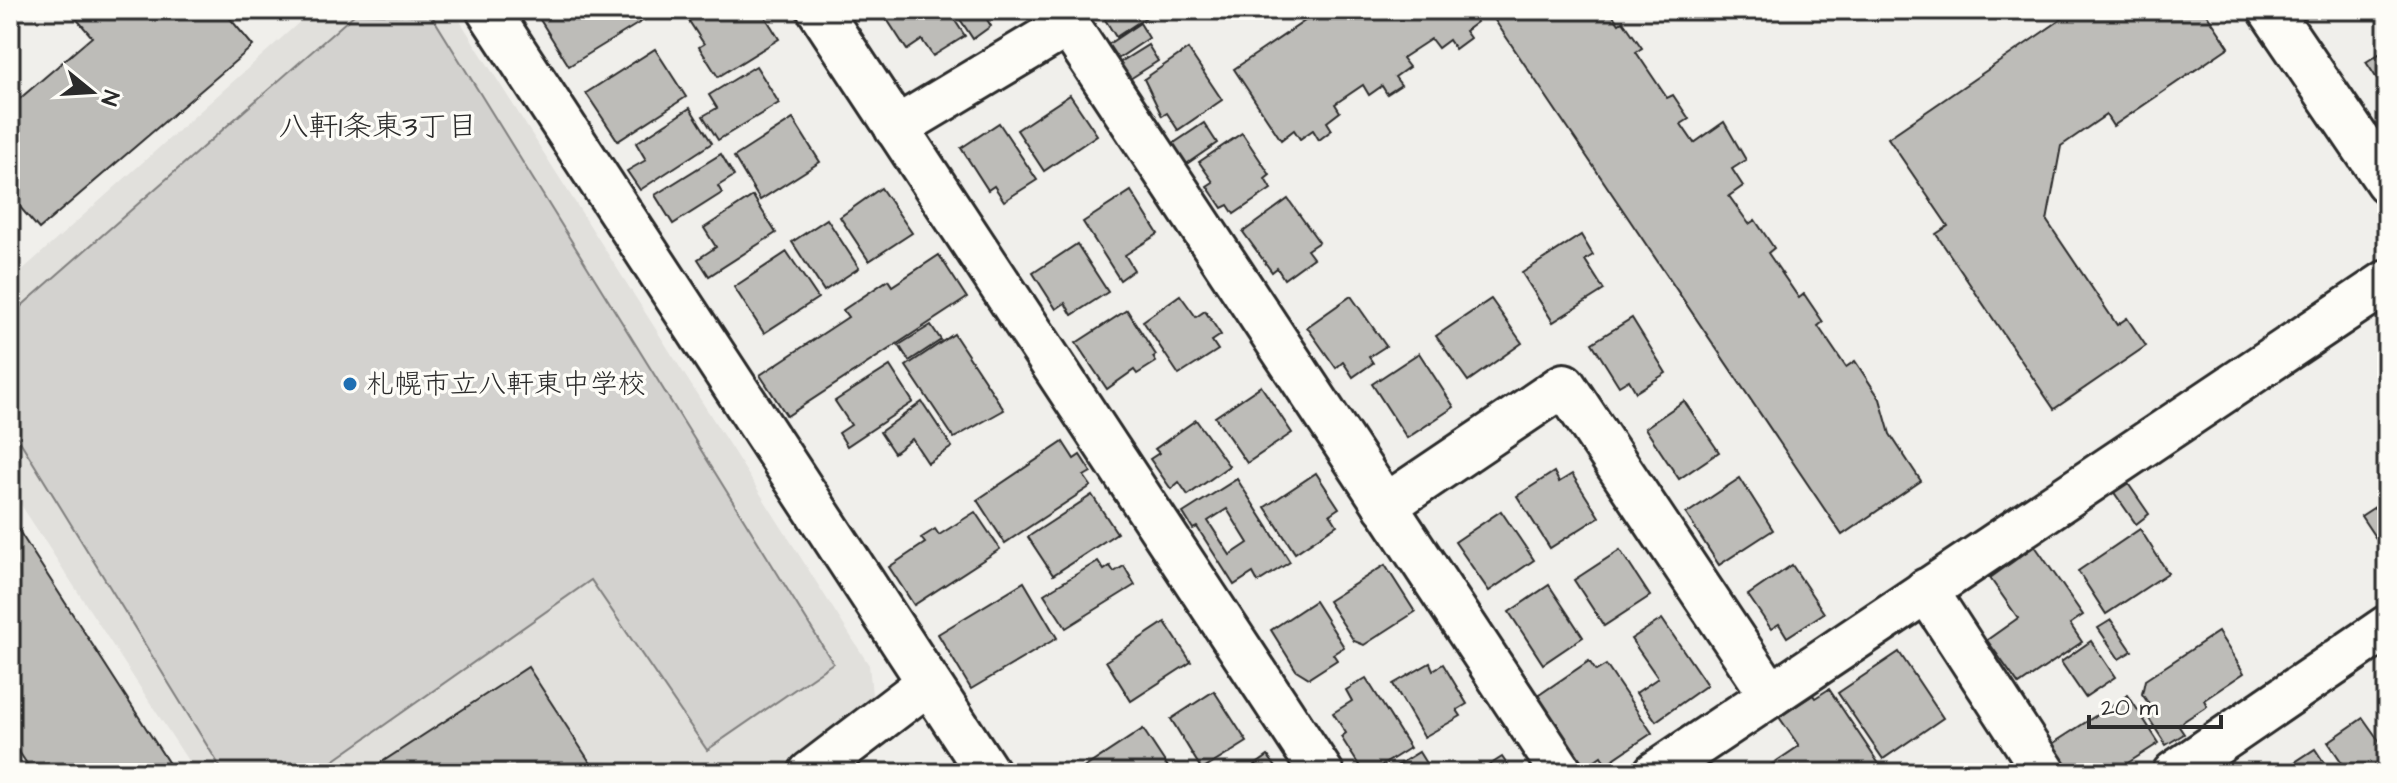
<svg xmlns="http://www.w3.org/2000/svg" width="2397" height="783" font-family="'Architects Daughter','Klee One',sans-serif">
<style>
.built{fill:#e1e0dc}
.green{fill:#d3d2cf;stroke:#7f7e7d;stroke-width:2}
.building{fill:#bdbcb8;stroke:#2b2b2b;stroke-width:2;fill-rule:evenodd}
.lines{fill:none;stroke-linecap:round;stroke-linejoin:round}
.street-casing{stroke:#2b2b2b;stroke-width:48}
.street{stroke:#fdfcf7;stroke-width:42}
.poi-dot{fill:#1f6fb2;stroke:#fdfcf7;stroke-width:3}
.labels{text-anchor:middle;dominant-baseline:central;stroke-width:7;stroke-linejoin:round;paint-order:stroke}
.poi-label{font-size:28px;fill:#2b2b2b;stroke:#fdfcf7;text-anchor:start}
.neighbourhood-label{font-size:30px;fill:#2b2b2b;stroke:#fdfcf7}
</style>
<rect width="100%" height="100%" fill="#f0efeb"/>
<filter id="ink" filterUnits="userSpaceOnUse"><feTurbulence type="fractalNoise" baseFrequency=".0125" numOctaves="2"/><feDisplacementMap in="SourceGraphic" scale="16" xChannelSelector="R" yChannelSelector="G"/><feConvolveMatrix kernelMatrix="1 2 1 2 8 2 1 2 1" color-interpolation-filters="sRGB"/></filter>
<g filter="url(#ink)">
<polygon class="built" points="313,10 453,10 869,665 873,704 770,773 196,773 10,488 10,281"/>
<polygon class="green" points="356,13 432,16 833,663 707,750 591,580 316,773 224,773 10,425 10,316"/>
<g class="building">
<polygon points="69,10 223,10 253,46 39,229 13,199 10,201 10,107 92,37"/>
<polygon points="553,10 638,10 644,20 569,66 539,18"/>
<polygon points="706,10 761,10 779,39 718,77 699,47 704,44 689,21"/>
<polygon points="881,10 948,10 965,36 933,56 922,40 907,50"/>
<polygon points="954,10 981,10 991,26 973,39"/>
<polygon points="1099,10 1157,10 1116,37"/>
<polygon points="1321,10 1471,10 1477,22 1465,31 1470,38 1455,49 1449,40 1438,48 1431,39 1402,58 1409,67 1395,77 1401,85 1387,94 1382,86 1369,95 1363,85 1335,104 1340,112 1327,122 1332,130 1319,140 1313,130 1300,139 1294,130 1281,140 1234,69"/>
<polygon points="1488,10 1609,10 1619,24 1623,21 1642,48 1636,52 1667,98 1673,95 1689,119 1681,124 1694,143 1724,122 1746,160 1732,169 1743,186 1729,196 1749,224 1755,220 1774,248 1768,253 1799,298 1804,294 1823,322 1818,326 1846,367 1855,361 1880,399 1890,434 1921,481 1842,535"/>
<polygon points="2075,10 2204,10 2229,47 2113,126 2106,115 2061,146 2047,221 2117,325 2127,318 2146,346 2054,409 1936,234 1948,226 1888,138"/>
<polygon points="1140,23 1149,38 1116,60 1107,45"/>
<polygon points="1148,45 1158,61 1130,79 1119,63"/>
<polygon points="655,49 686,97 618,141 586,93"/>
<polygon points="1188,49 1222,100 1178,130 1167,113 1162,116 1144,79"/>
<polygon points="2387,49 2387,94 2366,62"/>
<polygon points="756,66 779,103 718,140 703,116 717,108 709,95"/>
<polygon points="1070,95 1097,135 1044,171 1017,130"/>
<polygon points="690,108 712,143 640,190 627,171 646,160 636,143"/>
<polygon points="793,119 820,162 760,200 734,157"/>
<polygon points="999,123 1037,180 1004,201 994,186 988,190 961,148"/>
<polygon points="1204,123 1217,143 1185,165 1171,145"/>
<polygon points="1242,133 1270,175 1265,179 1271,189 1234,214 1228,205 1222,208 1207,186 1213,182 1199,162"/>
<polygon points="721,154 734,176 718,186 722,193 673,224 655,195"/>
<polygon points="881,188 912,233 869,261 840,217"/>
<polygon points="1131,191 1158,234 1125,255 1134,270 1120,280 1083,222"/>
<polygon points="753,196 776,233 709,276 698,259 716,247 704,228"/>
<polygon points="1288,199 1319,242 1307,250 1313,258 1284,279 1277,268 1272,272 1243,232"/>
<polygon points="827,219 859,268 824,291 792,242"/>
<polygon points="1581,235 1593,255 1585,260 1604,290 1553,322 1522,273"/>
<polygon points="1077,244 1108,292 1072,315 1065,303 1056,309 1033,273"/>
<polygon points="787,252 818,298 764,333 734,287"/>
<polygon points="939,255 967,298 787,416 760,375 848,317 843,310 888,280 892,286"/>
<polygon points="1180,295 1196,317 1205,311 1221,335 1212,341 1218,350 1179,375 1143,321"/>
<polygon points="1351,296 1386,346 1369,357 1373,363 1353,377 1343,362 1336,368 1307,327"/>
<polygon points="1491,299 1522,343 1468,381 1436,336"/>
<polygon points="1127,310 1156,355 1153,357 1156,362 1137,374 1134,370 1107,389 1076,343"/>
<polygon points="1632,318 1666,373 1636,392 1629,380 1619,386 1592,343"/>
<polygon points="931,325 941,340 909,361 899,345"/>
<polygon points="954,334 1004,410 954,438 906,366"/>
<polygon points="1419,353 1454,407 1407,438 1372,384"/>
<polygon points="890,366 913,402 847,446 839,433 851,425 835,401"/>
<polygon points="1261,386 1292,433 1247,463 1215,417"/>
<polygon points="1684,401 1719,452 1679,479 1645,428"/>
<polygon points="922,402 952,447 928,463 912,439 894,453 880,432"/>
<polygon points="1196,420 1229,466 1188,495 1179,482 1171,489 1150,459 1159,453 1155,449"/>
<polygon points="1063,442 1074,459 1080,455 1091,472 1084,476 1091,486 1005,543 977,500"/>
<polygon points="1554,472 1559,482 1572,474 1599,517 1550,548 1517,496"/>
<polygon points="1316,473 1339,508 1330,514 1337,525 1295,553 1265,507"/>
<polygon points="1740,478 1773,530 1719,565 1686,514"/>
<path d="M1237,479L1290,562L1258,582L1253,573L1234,585L1197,527L1193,529L1183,513ZM1227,509L1248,543L1230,555L1208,521Z"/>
<polygon points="2127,482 2149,514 2136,524 2113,491"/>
<polygon points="1092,495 1117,533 1053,575 1028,537"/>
<polygon points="2387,499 2387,555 2361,516"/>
<polygon points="1501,511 1534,560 1489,591 1455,542"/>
<polygon points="975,512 1000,549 914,605 889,567 925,543 921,538 935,529 939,535"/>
<polygon points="10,517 175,773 33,773 10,738"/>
<polygon points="2140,529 2168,573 2106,614 2078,571"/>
<polygon points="2035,546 2083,615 2070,624 2082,642 2019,685 1987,640 2018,618 1990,578"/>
<polygon points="1620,550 1650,596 1604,626 1574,580"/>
<polygon points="1098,561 1104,570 1110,566 1114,572 1124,566 1135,585 1066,628 1044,594"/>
<polygon points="1385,565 1415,612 1364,645 1354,641 1328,601"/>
<polygon points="1792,565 1824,613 1787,637 1779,624 1771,629 1748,595"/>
<polygon points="1024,582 1057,638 971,689 938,634"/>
<polygon points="1549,585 1583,637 1543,664 1509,612"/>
<polygon points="1315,601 1344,647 1333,654 1337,660 1309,678 1296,670 1271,630"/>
<polygon points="1662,619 1707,685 1656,721 1636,693 1658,678 1631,639"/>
<polygon points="2111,620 2132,651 2119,659 2098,628"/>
<polygon points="1165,622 1191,662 1131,701 1106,661"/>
<polygon points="2218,632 2244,673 2204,700 2207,706 2178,725 2184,734 2166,745 2148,717 2155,713 2142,694 2145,680"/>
<polygon points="2091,641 2115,677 2085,697 2061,662"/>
<polygon points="1899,652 1943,718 1883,759 1838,693"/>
<polygon points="1589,661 1596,671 1606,665 1652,733 1606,764 1601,756 1584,768 1536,697"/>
<polygon points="1430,663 1433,670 1443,664 1467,704 1457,710 1461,716 1424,737 1393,684"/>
<polygon points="528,667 597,773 365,773"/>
<polygon points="1366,678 1410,748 1370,773 1364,773 1341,737 1346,733 1333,713 1352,701 1346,690"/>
<polygon points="1829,689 1879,764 1865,773 1759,773 1799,746 1779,717 1813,695 1815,698"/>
<polygon points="1214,691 1247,742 1202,770 1171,719"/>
<polygon points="2128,695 2159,743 2112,773 2067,773 2049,746"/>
<polygon points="2363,718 2387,752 2387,773 2349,773 2328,742"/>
<polygon points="1143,729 1172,773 1076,773"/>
<polygon points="2315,749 2331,773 2281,773 2280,772"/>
<polygon points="1419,752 1432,773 1385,773"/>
<polygon points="1268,756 1280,773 1244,773"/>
<polygon points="1502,757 1513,773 1477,773"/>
</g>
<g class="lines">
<defs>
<g id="street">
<polyline points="488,10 988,773"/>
<polyline points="819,10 1322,773"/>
<polyline points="2270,10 2387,182"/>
<polyline points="896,128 1068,25 1562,773"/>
<polyline points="1385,506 1564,385 1771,695"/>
<polyline points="1926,590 2045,773"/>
<polyline points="810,773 928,683"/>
<polyline points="1655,773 2387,282"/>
<polyline points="2174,773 2387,627"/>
</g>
</defs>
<use href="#street" class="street-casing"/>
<use href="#street" class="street"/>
</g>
</g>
<circle class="poi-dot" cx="350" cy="384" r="8"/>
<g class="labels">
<g class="poi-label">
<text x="366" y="384">札幌市立八軒東中学校</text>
</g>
<g class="neighbourhood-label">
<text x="378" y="127">八軒1条東3丁目</text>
</g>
</g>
<rect width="2397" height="783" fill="none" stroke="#fdfcf7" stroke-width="40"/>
<rect x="20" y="20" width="2357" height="743" fill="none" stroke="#2b2b2b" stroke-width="3" filter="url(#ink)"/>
<g transform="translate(92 92) rotate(108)" stroke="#fdfcf7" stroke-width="6" paint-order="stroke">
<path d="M0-6L14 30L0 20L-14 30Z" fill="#2b2b2b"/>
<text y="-12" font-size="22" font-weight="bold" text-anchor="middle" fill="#2b2b2b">N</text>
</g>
<path d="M2089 715v12h132v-12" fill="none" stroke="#2b2b2b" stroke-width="4"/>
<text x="2101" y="715" font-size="24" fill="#2b2b2b" stroke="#fdfcf7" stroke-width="6" paint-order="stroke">20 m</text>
</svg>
